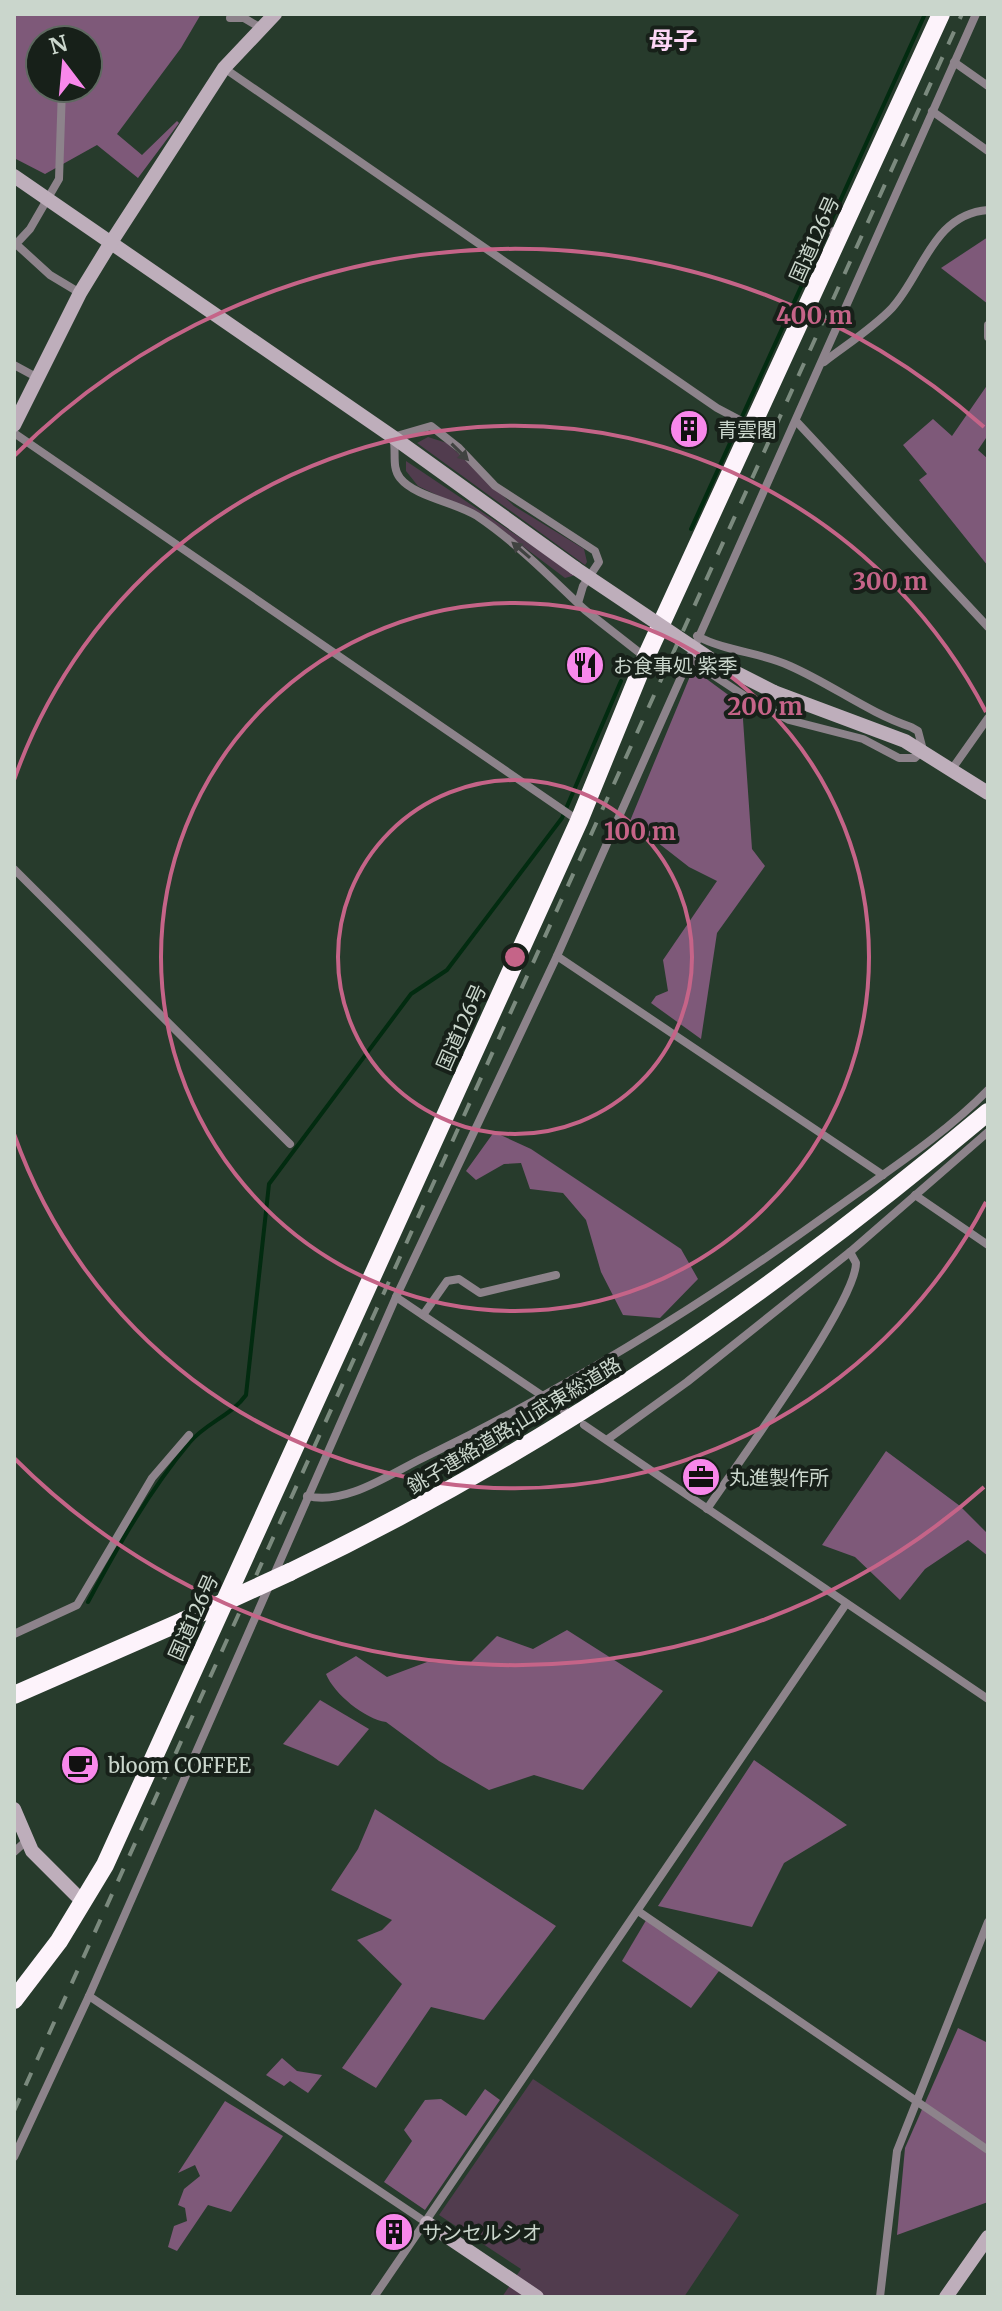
<svg xmlns="http://www.w3.org/2000/svg" width="1002" height="2311" font-family="Merriweather,'Noto Sans JP',serif">
<style>
.green{fill:#513c4e}
.forest{fill:#7e5979;fill-rule:evenodd}
.lines{fill:none;stroke-linecap:round;stroke-linejoin:round}
.stream{stroke:#022b10;stroke-width:4}
.street{stroke:#8d838b;stroke-width:8}
.secondary{stroke:#beaebb;stroke-width:14}
.highway{stroke:#fdf3fb;stroke-width:18}
.rail{stroke:#7b8a7e;stroke-width:4;stroke-dasharray:14 14;stroke-linecap:butt}
.secondary-bridge{stroke:#beaebb;stroke-width:14}
.highway-bridge{stroke:#fdf3fb;stroke-width:18}
.oneway{fill:#404341}
.ring{fill:none;stroke:#c56488;stroke-width:4}
.labels{text-anchor:middle;dominant-baseline:central;stroke-width:8;stroke-linejoin:round;paint-order:stroke}
.street-label{font-size:20px;fill:#cad6cc;stroke:#172019}
.poi-label{font-size:20px;fill:#cad6cc;stroke:#172019;text-anchor:start}
.quarter-label{font-size:24px;font-weight:bold;fill:#fdd6f6;stroke:#172019}
.centre{fill:#c56488;stroke:#172019;stroke-width:4}
.ring-label{font-size:24px;text-anchor:middle;font-weight:bold;fill:#c56488;stroke:#172019;stroke-width:8;stroke-linejoin:round;paint-order:stroke}
</style>
<rect width="100%" height="100%" fill="#273b2c"/>
<g class="green">
<polygon points="428,437 447,443 514,506 584,549 587,562 585,565 417,443"/>
<polygon points="406,461 576,575 565,578 487,519 418,486 406,471"/>
<polygon points="533,2079 739,2215 684,2297 502,2297 521,2269 439,2215"/>
</g>
<g class="forest">
<path d="M14,14H201L181,48L117,134L142,155L177,121L179,123L138,178L97,145L45,174L14,158ZM40,40H88V88H40Z"/>
<polygon points="988,237 988,304 941,268"/>
<polygon points="988,384 988,435 978,450 988,459 988,566 919,480 927,474 903,445 933,419 952,436"/>
<polygon points="693,669 742,705 752,849 765,866 717,933 701,1039 651,1003 656,996 668,991 663,960 717,881 689,867 630,821"/>
<polygon points="494,1132 531,1149 681,1249 698,1279 660,1318 623,1315 601,1272 586,1220 563,1193 530,1189 521,1163 504,1164 476,1180 466,1171"/>
<polygon points="886,1451 960,1506 988,1534 988,1556 968,1540 925,1569 900,1600 855,1557 822,1545"/>
<path d="M567,1630L663,1691L583,1790L534,1775L489,1790L439,1761L386,1722C365,1719 334,1694 326,1674L356,1656L387,1677L427,1662L469,1664L497,1636L533,1649Z"/>
<polygon points="320,1700 369,1729 338,1766 283,1744"/>
<polygon points="754,1760 847,1825 784,1863 752,1927 658,1906"/>
<polygon points="375,1809 556,1926 484,2020 431,2007 376,2088 342,2068 402,1984 357,1940 382,1930 392,1920 331,1890 358,1849"/>
<polygon points="648,1917 722,1967 691,2008 622,1961"/>
<polygon points="958,2028 988,2043 988,2202 897,2235 905,2148"/>
<polygon points="282,2058 297,2071 322,2075 308,2093 290,2081 284,2086 266,2075"/>
<polygon points="485,2089 500,2100 425,2210 384,2182 412,2141 404,2130 425,2100 441,2099 466,2116"/>
<polygon points="225,2101 283,2136 231,2212 208,2205 177,2251 168,2247 174,2226 187,2221 185,2208 178,2205 184,2189 200,2176 195,2165 178,2173"/>
</g>
<g class="lines">
<g class="stream">
<polyline points="691,529 925,14"/>
<path d="M88,1602C118,1546 149,1491 190,1442C206,1423 232,1415 246,1395L269,1184L411,994L447,970L562,818L621,681"/>
</g>
<g class="street">
<polyline points="230,18 244,18 261,28"/>
<polyline points="954,62 988,86"/>
<polyline points="224,68 717,408 753,427"/>
<polyline points="62,88 59,179 30,229 16,244 50,275 80,293"/>
<polyline points="932,111 988,151"/>
<polyline points="825,227 839,236"/>
<polyline points="988,325 988,337"/>
<path d="M824,362C846,345 873,328 892,308C923,274 933,214 988,210"/>
<polyline points="14,365 38,378"/>
<polyline points="796,421 988,627"/>
<polyline points="14,433 579,821"/>
<path d="M578,603L583,586L599,562L595,551L495,486L459,448L431,426L393,437C397,451 391,467 400,478C415,497 455,502 477,516C517,543 550,577 585,610L645,657"/>
<path d="M687,658L754,702L789,720L863,739L899,758H915L923,750L918,731L911,727C867,712 833,685 790,666C760,652 727,652 697,636"/>
<polyline points="952,769 988,718"/>
<polyline points="14,869 290,1144"/>
<polyline points="557,956 883,1175"/>
<polyline points="915,1195 988,1245"/>
<polyline points="396,1297 565,1411"/>
<polyline points="423,1315 447,1281 459,1279 480,1293 556,1275"/>
<polyline points="584,1425 988,1699"/>
<polyline points="608,1439 687,1382 850,1252"/>
<path d="M307,1496C346,1506 391,1473 425,1457C570,1387 705,1303 835,1209C886,1172 944,1135 988,1090"/>
<path d="M707,1509C735,1467 856,1303 856,1263L850,1252L988,1132"/>
<polyline points="14,1634 77,1605 152,1478 189,1435"/>
<polyline points="14,1852 25,1842"/>
<polyline points="638,1911 988,2150"/>
<polyline points="89,1996 427,2223"/>
<polyline points="14,2157 89,1996 396,1297 557,956 976,14"/>
<polyline points="374,2297 846,1604"/>
<polyline points="880,2297 897,2151 988,1922"/>
</g>
<g class="secondary">
<polyline points="14,176 393,437 575,568"/>
<polyline points="14,425 80,293 110,244 224,68 275,14"/>
<polyline points="774,692 905,741 988,793"/>
<polyline points="14,1809 32,1851 83,1902"/>
<polyline points="427,2223 537,2297"/>
<polyline points="946,2297 988,2237"/>
</g>
<g class="highway">
<path d="M290,1572C547,1449 770,1295 988,1112"/>
<polyline points="14,1695 183,1621"/>
<polyline points="14,2000 59,1941 105,1865 579,821 646,657 941,14"/>
</g>
<polyline class="rail" points="14,2111 962,14"/>
<polyline class="secondary-bridge" points="575,568 715,662 774,692"/>
<polyline class="highway-bridge" points="183,1621 290,1572"/>
</g>
<defs><path id="oneway-solid" d="M-6-.8H1V-3.2L6.5 0L1 3.2V.8H-6Z" transform="scale(2)"/></defs>
<g class="oneway">
<use href="#oneway-solid" transform="translate(460 452) rotate(45)"/>
<use href="#oneway-solid" transform="translate(521 550) rotate(-139)"/>
</g>
<g class="ring">
<circle cx="515" cy="957" r="177"/>
<circle cx="515" cy="957" r="354"/>
<path d="M986 1202A531 531 0 0 1 14 1134M14 780A531 531 0 0 1 986 712"/>
<path d="M984 1487A708 708 0 0 1 14 1458M14 456A708 708 0 0 1 984 427"/>
</g>
<defs>
<symbol id="building-disc" viewBox="-11 -11 22 22"><circle r="9.5" fill="#f888eb" stroke="#172019"/><path d="M-4-6H4V6H1V3H-1V6H-4ZM-2.5-4.3h1.7v1.8h-1.7ZM.8-4.3h1.7v1.8H.8ZM-2.5-1h1.7V.8h-1.7ZM.8-1h1.7V.8H.8Z" fill="#111"/></symbol>
<symbol id="restaurant-disc" viewBox="-11 -11 22 22"><circle r="9.5" fill="#f888eb" stroke="#172019"/><path d="M-5-6h1v4h1v-4h1v4h1v-4h1v5L-1.5 .5V6h-2V.5L-5-1ZM5-6V6H3V1.5H1.5Q1.5-4 5-6Z" fill="#111"/></symbol>
<symbol id="office-disc" viewBox="-11 -11 22 22"><circle r="9.5" fill="#f888eb" stroke="#172019"/><path d="M-6-3h4V-5.5h4V-3h4V5H-6ZM-1-4.5V-3h2v-1.5ZM-6 0V1H6V0Z" fill="#111"/></symbol>
<symbol id="cafe-disc" viewBox="-11 -11 22 22"><circle r="9.5" fill="#f888eb" stroke="#172019"/><path d="M-5.5-4.5H6V0H3Q3 3.5 0 3.5H-2.5Q-5.5 3.5-5.5 0ZM3-3.2v2h1.7v-2ZM-6 4.5H4V6H-6Z" fill="#111"/></symbol>
</defs>
<g fill-rule="evenodd">
<use href="#building-disc" x="667" y="407" width="44" height="44"/>
<use href="#restaurant-disc" x="563" y="643" width="44" height="44"/>
<use href="#office-disc" x="679" y="1455" width="44" height="44"/>
<use href="#cafe-disc" x="58" y="1743" width="44" height="44"/>
<use href="#building-disc" x="372" y="2210" width="44" height="44"/>
</g>
<g class="labels">
<g class="street-label">
<text transform="translate(814 239) rotate(-66)">国道126号</text>
<text transform="translate(461 1027) rotate(-66)">国道126号</text>
<text transform="translate(514 1425) rotate(-31)">銚子連絡道路;山武東総道路</text>
<text transform="translate(193 1617) rotate(-66)">国道126号</text>
</g>
<g class="poi-label">
<text x="717" y="429">青雲閣</text>
<text x="613" y="665">お食事処 紫季</text>
<text x="729" y="1477">丸進製作所</text>
<text x="108" y="1765">bloom COFFEE</text>
<text x="422" y="2232">サンセルシオ</text>
</g>
<g class="quarter-label">
<text x="673" y="40">母子</text>
</g>
</g>
<circle cx="515" cy="957" r="12" class="centre"/>
<g class="ring-label">
<text x="814" y="324">400 m</text>
<text x="890" y="590">300 m</text>
<text x="765" y="715">200 m</text>
<text x="640" y="840">100 m</text>
</g>
<rect width="1002" height="2311" fill="none" stroke="#cad6cc" stroke-width="32"/>
<g transform="translate(64 64) rotate(344)"><circle r="38" fill="#172019" stroke="#5f6961" stroke-width="2"/>
<path d="M0-6L14 30L0 20L-14 30Z" fill="#f888eb"/>
<text y="-12" font-size="22" font-weight="bold" text-anchor="middle" fill="#cad6cc">N</text>
</g>
</svg>
